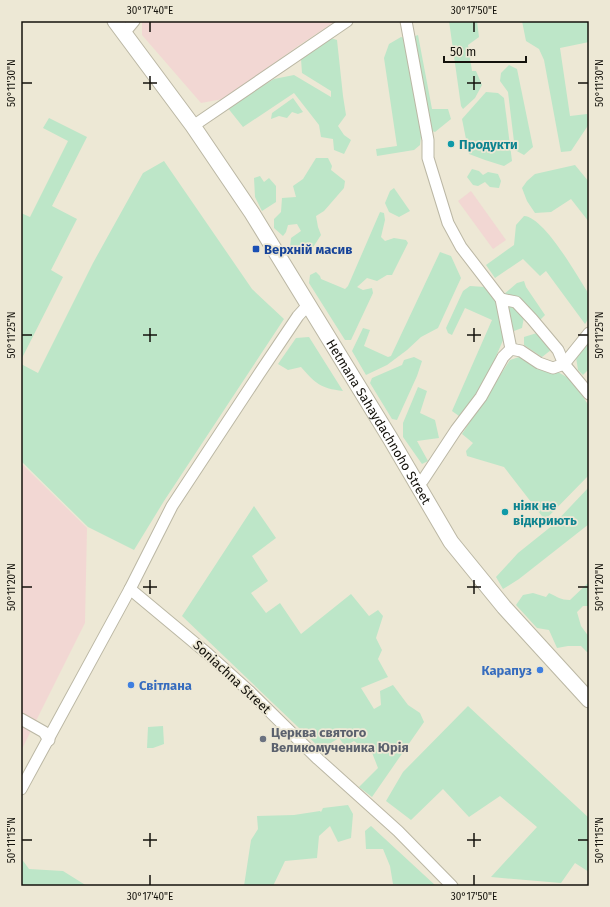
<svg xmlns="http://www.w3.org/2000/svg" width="610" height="907" font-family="'Fira Sans',sans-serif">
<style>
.industrial{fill:#f2d7d3}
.green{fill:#bde6c8}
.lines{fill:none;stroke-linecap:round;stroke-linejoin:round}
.minor-casing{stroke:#bbb7a4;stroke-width:13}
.secondary-casing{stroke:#bbb7a4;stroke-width:17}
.minor{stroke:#fff;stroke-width:11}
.secondary{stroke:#fff;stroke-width:15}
.ticks{fill:none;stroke:#14120c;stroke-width:1.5}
.culture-dot{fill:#0f9aa8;stroke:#ede8d5;stroke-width:1.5}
.transit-dot{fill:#1a4fb4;stroke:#ede8d5;stroke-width:1.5}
.shop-dot{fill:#3f7fe0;stroke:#ede8d5;stroke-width:1.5}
.worship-dot{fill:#6b7280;stroke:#ede8d5;stroke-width:1.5}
.labels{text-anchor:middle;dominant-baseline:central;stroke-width:3.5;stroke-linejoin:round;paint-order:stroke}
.culture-label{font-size:13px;font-weight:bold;fill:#0d838f;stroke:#ede8d5;text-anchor:start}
.transit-label{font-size:13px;font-weight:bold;fill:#164399;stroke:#ede8d5;text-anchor:start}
.street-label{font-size:13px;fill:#14120c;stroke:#ede8d5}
.shop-label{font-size:13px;font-weight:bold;fill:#366cbe;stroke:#ede8d5;text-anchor:end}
.worship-label{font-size:13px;font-weight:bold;fill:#5b616d;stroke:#ede8d5;text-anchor:start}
.neatline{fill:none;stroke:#14120c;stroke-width:1.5}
.ticks-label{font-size:10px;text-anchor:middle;fill:#14120c}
</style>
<rect width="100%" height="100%" fill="#ede8d5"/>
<g class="industrial">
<polygon points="142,21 336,21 301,44 223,99 201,103 142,35"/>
<polygon points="471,191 506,240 493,249 458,201"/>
<polygon points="21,463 87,528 85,623 21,751"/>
</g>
<g class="green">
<polygon points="449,21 477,21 479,37 468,45 472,71 476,71 482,85 475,98 463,109 461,106"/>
<polygon points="522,21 589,21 589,42 560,48 570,116 587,114 589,124 571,151 561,152 544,60 539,49 526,41"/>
<polygon points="418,35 432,109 448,109 451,119 435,132 422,128 420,145 414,150 377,156 376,149 397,146 384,58 389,44 401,37 407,39"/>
<polygon points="331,38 337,40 343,96 346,115 338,126 344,135 351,140 344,154 334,150 333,139 321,137 319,125 294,93 243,127 227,107 274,79 294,75 331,97 331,91 302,73 301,59"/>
<polygon points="509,65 517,69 533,147 524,155 515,150 508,92 500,81 501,73"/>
<polygon points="486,92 498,93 504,98 512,161 504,166 485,160 469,154 462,119"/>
<polygon points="293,98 303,112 298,114 292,112 287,118 279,116 271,119 272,113"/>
<polygon points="49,118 87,137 52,206 77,219 51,270 63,277 21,360 21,213 30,217 68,141 43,128"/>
<polygon points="316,158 328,158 332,166 331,170 345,181 344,188 324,211 316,216 318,227 321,235 310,252 301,255 290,247 291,238 301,231 297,224 288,225 286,232 283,236 274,228 274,219 281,212 282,198 296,197 293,186 303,179"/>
<polygon points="164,161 252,289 284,319 164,501 134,550 88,527 21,461 21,364 38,373 93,263 143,173"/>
<polygon points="575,165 589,182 589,222 571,199 551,212 535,213 527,201 522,188 527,181 535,174"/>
<polygon points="472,169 479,171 483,175 488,172 498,174 501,181 499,188 490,187 485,182 478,186 473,185 467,177"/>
<polygon points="260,176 264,182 269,178 276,186 276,202 262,211 255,197 254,178"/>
<polygon points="394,188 410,211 399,217 389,212 385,203 390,191"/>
<polygon points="380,212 384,213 385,220 381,237 385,241 394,238 406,240 408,243 392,275 387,275 377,281 367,278 357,287 363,290 372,288 373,293 351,340 345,340 309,283 310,275 316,272 320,276 321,279 345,289 348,286"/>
<path d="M524,216C544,217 576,274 587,291C591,299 591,317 585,324L546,271L540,276L523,259L495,278L486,265L514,245L516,225Z"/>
<polygon points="440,252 451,256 461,278 438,328 421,337 407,350 387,365 366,375 352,351 363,328 370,330 364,346 388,357 391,356"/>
<polygon points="524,281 526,287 545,315 538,322 524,317 522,328 514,331 507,314 503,295 517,283"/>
<polygon points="470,286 485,287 498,305 504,338 484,384 459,416 452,411 492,320 465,308 452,335 448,333 446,328 463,291"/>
<polygon points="540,332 551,350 542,357 524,345 524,337"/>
<path d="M309,337L343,391C320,388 316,384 301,367L288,370L278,364L296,338Z"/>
<polygon points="589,341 589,369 583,375 578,370 576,357"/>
<polygon points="414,357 422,361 417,376 397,420 392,419 370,383 372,378 402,365 404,360"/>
<polygon points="519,357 538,369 556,371 572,380 589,406 589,475 545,520 504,467 467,456 466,451 473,443 462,434 510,360"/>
<polygon points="418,387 427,391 420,413 435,420 439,438 417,441 428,461 422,464 403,437 403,423"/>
<polygon points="589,487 589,524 519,579 503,589 496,577 518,553 553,525"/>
<polygon points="254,506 276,538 252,556 268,581 251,593 266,613 280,603 301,634 351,594 369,616 378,610 383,616 376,638 382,650 378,659 388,677 361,688 374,709 381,705 380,691 393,685 408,705 420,713 424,722 372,797 359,787 378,768 371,750 366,750 354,741 345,746 339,738 321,749 182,616"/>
<path d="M589,582V606H583L577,612L581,626L589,637V652H587L581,646H568L557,648L549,630L537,628L516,605L523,595L533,593L546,597L549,593C558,597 560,600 570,600Z"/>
<polygon points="468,706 589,818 589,872 575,863 561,883 491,877 537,827 500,796 469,817 443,789 411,820 386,801 403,772"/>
<polygon points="163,726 164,744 153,748 147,748 148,727"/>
<polygon points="348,805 353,814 351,838 338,842 330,826 319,836 317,858 285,861 273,886 244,886 251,840 258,829 257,816 294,815 320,811 321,812 323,808"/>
<polygon points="371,826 436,886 407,886 393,884 390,866 383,849 366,849 365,831"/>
<polygon points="21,858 29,869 63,871 87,886 21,886"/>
</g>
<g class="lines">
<defs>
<g id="minor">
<polyline points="406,21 428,140 428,158 448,223 461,247 501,299 511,349"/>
<polyline points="124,33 134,21"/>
<polyline points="193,126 347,21"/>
<polyline points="501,299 516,302 532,319 558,350 564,364 589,394"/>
<polyline points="417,486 423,480 456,430 481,397 503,357 511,349 521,351 539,363 553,368 564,364 589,333"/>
<polyline points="130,589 208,654 249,691 318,759 398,831 452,886"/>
<polyline points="21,719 44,732 49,740"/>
<polyline points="21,789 130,589 172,506 259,374 298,316 308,305"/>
</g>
<g id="secondary">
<path id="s1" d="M115,21L193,126L252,213L390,438L451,542L504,607L589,700"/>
</g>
</defs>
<use href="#minor" class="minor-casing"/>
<use href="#secondary" class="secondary-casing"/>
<use href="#minor" class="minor"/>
<use href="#secondary" class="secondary"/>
</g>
<path class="ticks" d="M150,22V32M474,22V32M150,76V90M474,76V90M22,83H32M143,83H157M467,83H481M578,83H588M150,328V342M474,328V342M22,335H32M143,335H157M467,335H481M578,335H588M150,580V594M474,580V594M22,587H32M143,587H157M467,587H481M578,587H588M150,833V847M474,833V847M22,840H32M143,840H157M467,840H481M578,840H588M150,875V885M474,875V885"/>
<g class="culture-dot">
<circle cx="451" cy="144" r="4"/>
<circle cx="505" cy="512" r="4"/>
</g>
<rect class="transit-dot" x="252" y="245" width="8" height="8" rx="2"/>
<g class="shop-dot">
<circle cx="540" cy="670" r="4"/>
<circle cx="131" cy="685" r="4"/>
</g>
<circle class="worship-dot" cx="263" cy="739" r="4"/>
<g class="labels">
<g class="culture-label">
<text x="459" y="144">Продукти</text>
<text x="513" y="505">ніяк не<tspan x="513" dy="15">відкриють</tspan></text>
</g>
<g class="transit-label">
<text x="264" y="249">Верхній масив</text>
</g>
<g class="street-label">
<text stroke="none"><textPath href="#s1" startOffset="480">Hetmana Sahaydachnoho Street</textPath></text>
<text transform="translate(232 677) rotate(43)">Soniachna Street</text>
</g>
<g class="shop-label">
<text x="532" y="670">Карапуз</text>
<text x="139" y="685" text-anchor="start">Світлана</text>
</g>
<g class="worship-label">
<text x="271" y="732">Церква святого<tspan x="271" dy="15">Великомученика Юрія</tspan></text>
</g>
</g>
<rect width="610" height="907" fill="none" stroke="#ede8d5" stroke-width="44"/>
<path d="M444 56v6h82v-6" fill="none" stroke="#14120c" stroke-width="2"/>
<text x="450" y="56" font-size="12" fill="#14120c" stroke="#ede8d5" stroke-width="3" paint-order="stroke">50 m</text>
<rect x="22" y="22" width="566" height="863" class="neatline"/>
<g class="ticks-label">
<text x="150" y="14">30°17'40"E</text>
<text x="474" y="14">30°17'50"E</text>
<text transform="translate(11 83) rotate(-90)" y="4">50°11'30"N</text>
<text transform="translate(599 83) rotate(-90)" y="4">50°11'30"N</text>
<text transform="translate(11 335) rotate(-90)" y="4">50°11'25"N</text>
<text transform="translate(599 335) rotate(-90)" y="4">50°11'25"N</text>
<text transform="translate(11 587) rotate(-90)" y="4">50°11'20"N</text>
<text transform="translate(599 587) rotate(-90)" y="4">50°11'20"N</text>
<text transform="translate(11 840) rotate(-90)" y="4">50°11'15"N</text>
<text transform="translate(599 840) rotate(-90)" y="4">50°11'15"N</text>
<text x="150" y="900">30°17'40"E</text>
<text x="474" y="900">30°17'50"E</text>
</g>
</svg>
